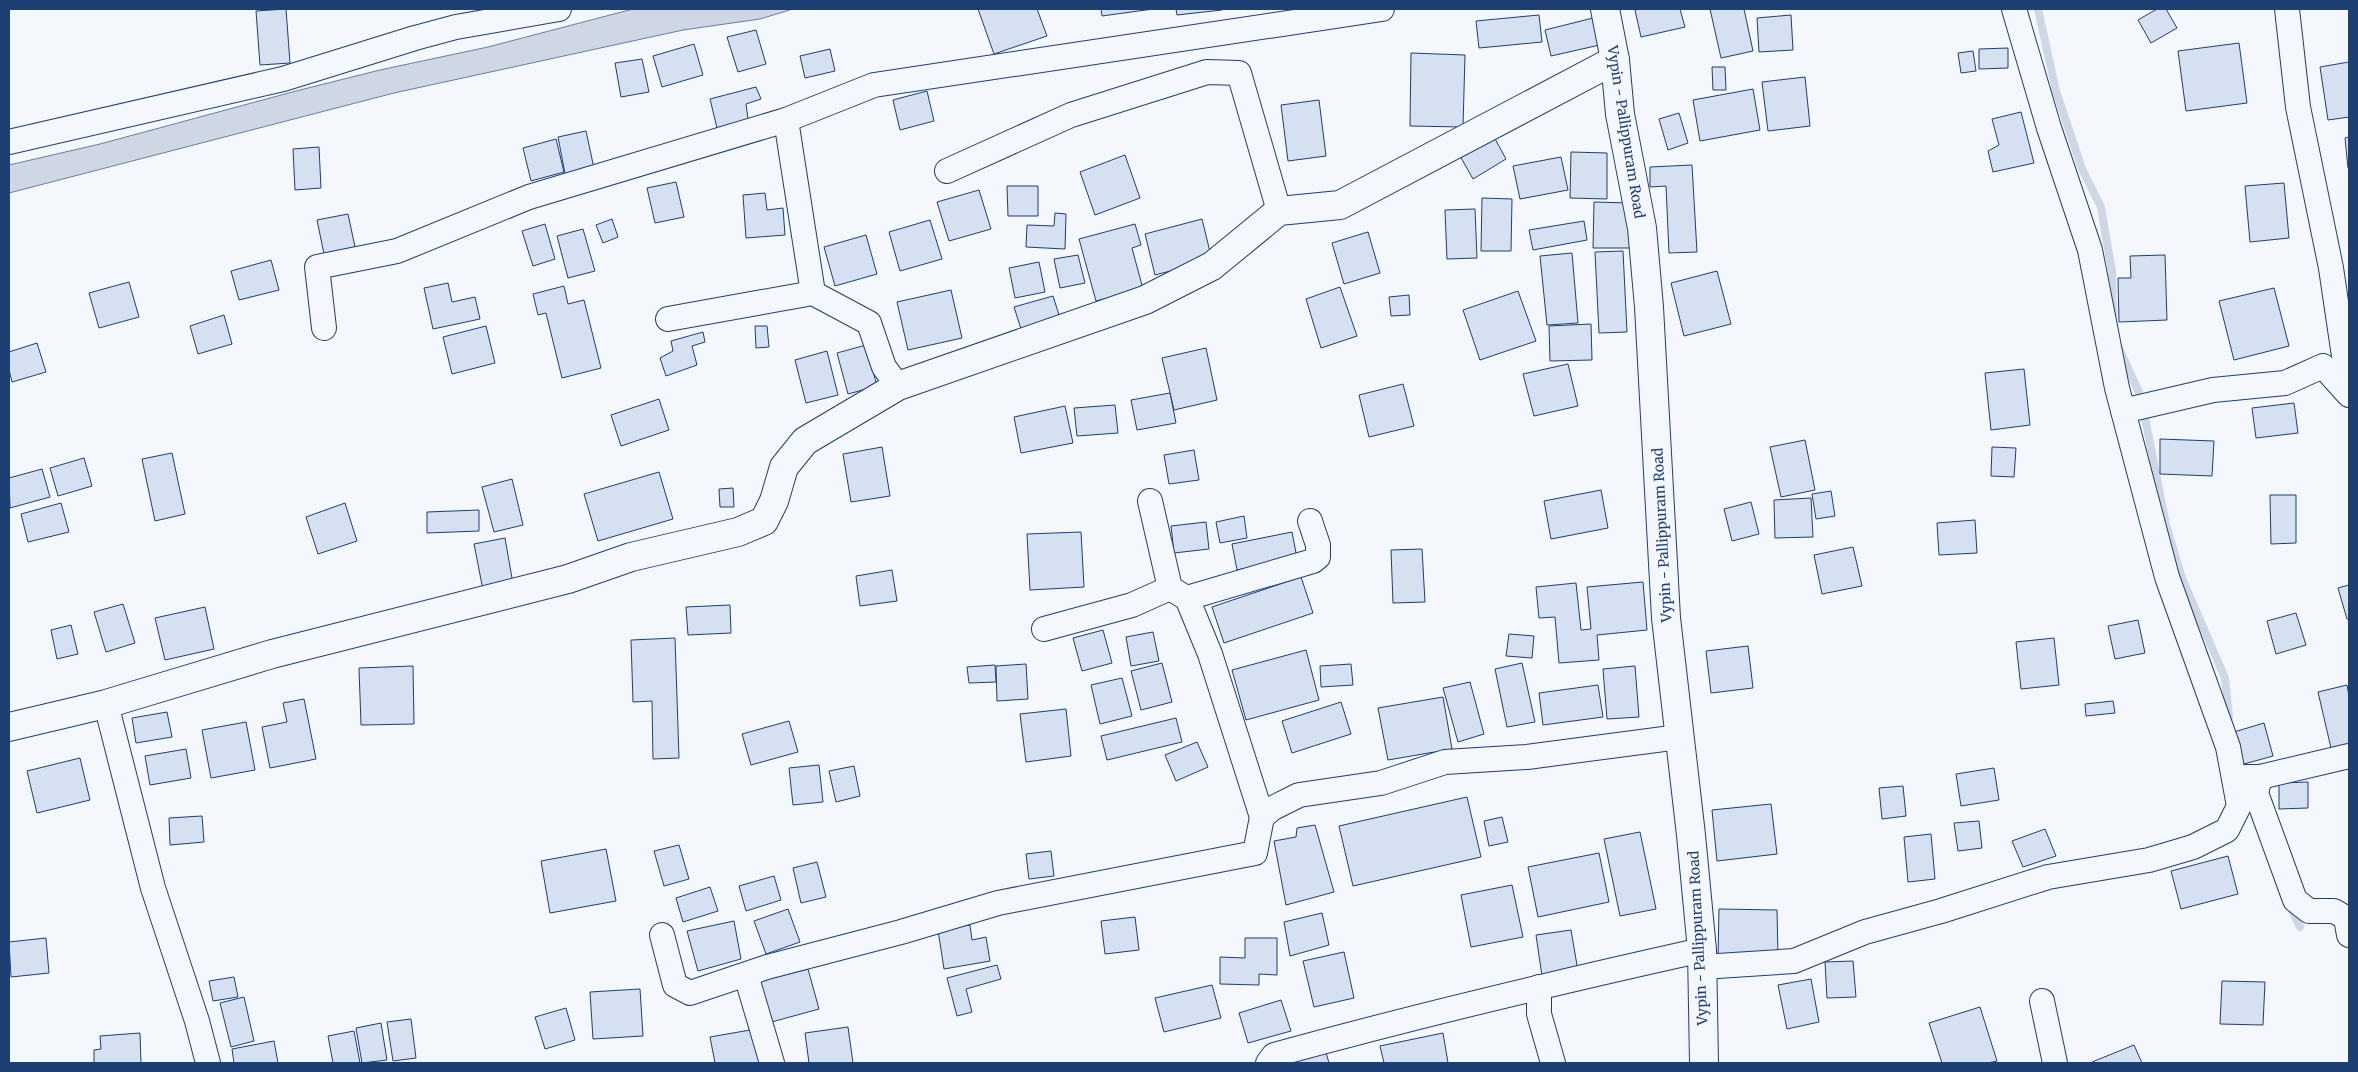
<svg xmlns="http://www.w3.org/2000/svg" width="2358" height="1072" font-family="Merriweather,serif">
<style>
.water{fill:#cfd7e4;stroke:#687fa3}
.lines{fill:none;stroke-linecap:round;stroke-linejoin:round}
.stream{stroke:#cfd7e4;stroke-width:8}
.building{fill:#d5e0f0;stroke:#1d3f73}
.minor-casing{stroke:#1d3f73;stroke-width:26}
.tertiary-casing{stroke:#1d3f73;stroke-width:30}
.primary-casing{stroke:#1d3f73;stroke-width:30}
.minor{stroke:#f4f7fb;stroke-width:24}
.tertiary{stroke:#f4f7fb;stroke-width:28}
.primary{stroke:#f4f7fb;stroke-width:28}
.labels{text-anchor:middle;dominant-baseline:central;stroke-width:4;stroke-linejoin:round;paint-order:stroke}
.street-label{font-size:14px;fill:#1d3f73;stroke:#f4f7fb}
</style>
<rect width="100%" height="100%" fill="#f4f7fb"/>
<polygon class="water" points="633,9 793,9 760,19 683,30 394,93 9,193 9,165 100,144 296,91 380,70 488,47"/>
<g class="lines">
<g class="stream">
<polyline points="2038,9 2056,91 2082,169 2101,207 2112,272 2113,315"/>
<polyline points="2119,348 2141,397 2166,525 2182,578 2225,678 2229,718"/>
<polyline points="2290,906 2300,927"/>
</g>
</g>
<g class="building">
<polygon points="286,9 290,63 260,65 256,11"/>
<polygon points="978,9 1037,9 1047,36 994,54"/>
<polygon points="1101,9 1153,9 1102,16"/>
<polygon points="1176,9 1222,9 1222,10 1177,15"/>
<polygon points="1639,9 1680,9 1685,27 1641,37 1635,10"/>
<polygon points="1710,9 1744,9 1753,51 1721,58"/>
<polygon points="2157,9 2166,9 2177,28 2151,43 2138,20"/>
<polygon points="1539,15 1542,42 1479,48 1476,21"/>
<polygon points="1791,15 1793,50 1759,52 1757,18"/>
<polygon points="1597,17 1604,44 1551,56 1545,30"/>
<polygon points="756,30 766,64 738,72 727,37"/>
<polygon points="2239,43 2247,103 2186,111 2178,51"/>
<polygon points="694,44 703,75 662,87 653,56"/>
<polygon points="2008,48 2008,68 1979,69 1979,49"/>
<polygon points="830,49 835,71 805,78 800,56"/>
<polygon points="1973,51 1976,71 1961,73 1958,53"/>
<polygon points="1411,53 1465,55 1463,127 1410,126"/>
<polygon points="642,59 649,92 621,97 615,63"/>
<polygon points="2349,62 2349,117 2328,120 2320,67"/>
<polygon points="1712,67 1725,67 1726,90 1713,90"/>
<polygon points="1805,77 1810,126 1768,131 1762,82"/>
<polygon points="756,87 761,99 746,104 748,119 717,128 710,99"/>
<polygon points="1753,89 1760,130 1700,141 1693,100"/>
<polygon points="927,91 934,121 900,130 893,100"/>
<polygon points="1319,100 1326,156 1288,161 1281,105"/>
<polygon points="2021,112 2034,163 1993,172 1988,151 1999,145 1992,119"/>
<polygon points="1679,113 1688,143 1668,150 1659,119"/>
<polygon points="586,131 595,173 566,179 558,137"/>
<polygon points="1494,137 1506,159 1473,179 1460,156"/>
<polygon points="2349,137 2349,168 2348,168 2345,138"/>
<polygon points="556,139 564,172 531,181 523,148"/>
<polygon points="319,147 321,188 295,190 293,149"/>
<polygon points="1571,152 1607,153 1607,199 1570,198"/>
<polygon points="1125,155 1140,198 1095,215 1080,172"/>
<polygon points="1561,157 1568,190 1520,199 1513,166"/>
<polygon points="1692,165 1697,252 1669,253 1666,186 1650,187 1650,167"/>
<polygon points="676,182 684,217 655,223 647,188"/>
<polygon points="2284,183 2289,238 2250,242 2245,186"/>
<polygon points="1007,186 1038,186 1038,216 1008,216"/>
<polygon points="979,190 991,229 949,241 937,202"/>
<polygon points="765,193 767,210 783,208 785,235 746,238 743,195"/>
<polygon points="1482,198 1512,199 1511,251 1481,251"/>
<polygon points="1594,202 1631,203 1630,248 1593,248"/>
<polygon points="1475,209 1477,258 1447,259 1445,210"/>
<polygon points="1055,213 1066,214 1065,249 1026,247 1027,225 1054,226"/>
<polygon points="348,214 355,247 324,254 317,220"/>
<polygon points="612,219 618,237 603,243 596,225"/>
<polygon points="1202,219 1212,260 1155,275 1145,234"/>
<polygon points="930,220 942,259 900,271 889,232"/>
<polygon points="1584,221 1587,240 1533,250 1529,230"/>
<polygon points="545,224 555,259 533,266 522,231"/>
<polygon points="1135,224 1141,245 1132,248 1143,289 1096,301 1079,239"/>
<polygon points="583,229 595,271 568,278 557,236"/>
<polygon points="1368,232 1380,273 1344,284 1332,243"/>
<polygon points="866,235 877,274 835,286 824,247"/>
<polygon points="1623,251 1627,332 1599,333 1595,252"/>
<polygon points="1572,253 1578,323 1547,325 1540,256"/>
<polygon points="1078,255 1085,283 1060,288 1054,259"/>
<polygon points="2165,255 2167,320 2119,322 2118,278 2131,278 2130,256"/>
<polygon points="271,260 279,290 239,300 231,271"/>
<polygon points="1039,262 1045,292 1015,298 1009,268"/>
<polygon points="1717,271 1731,324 1684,336 1671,283"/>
<polygon points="129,282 139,317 99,328 89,293"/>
<polygon points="448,283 452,302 475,297 480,319 433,329 424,288"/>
<polygon points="564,286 568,304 584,300 601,368 562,378 546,313 538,315 533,294"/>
<polygon points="1340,287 1357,336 1321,348 1306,299"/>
<polygon points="2274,288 2289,346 2234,360 2219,301"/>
<polygon points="951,290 962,338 908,350 897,302"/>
<polygon points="1518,291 1536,341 1480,360 1463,310"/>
<polygon points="1409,295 1410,315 1391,316 1389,297"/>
<polygon points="1053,296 1060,318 1021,329 1014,307"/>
<polygon points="224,315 232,344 198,354 190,326"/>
<polygon points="1591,324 1592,360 1550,361 1549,326"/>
<polygon points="486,326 495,363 452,374 443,337"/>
<polygon points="755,326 767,326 769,347 756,348"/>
<polygon points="703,332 705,342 692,346 697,365 666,376 660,358 673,351 671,341"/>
<polygon points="37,343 46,372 12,382 9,370 9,352"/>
<polygon points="866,345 877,386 848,394 837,353"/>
<polygon points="1206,348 1217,400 1174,410 1162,358"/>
<polygon points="827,351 838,395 806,403 795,360"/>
<polygon points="1568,364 1578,406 1534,416 1523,374"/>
<polygon points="2024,369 2030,425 1991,430 1985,373"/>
<polygon points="1403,384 1414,426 1369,437 1359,395"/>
<polygon points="1170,393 1176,423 1137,430 1131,400"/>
<polygon points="659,399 669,430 621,446 611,415"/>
<polygon points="2294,403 2298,433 2256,438 2252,408"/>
<polygon points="1115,405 1118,433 1077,436 1074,408"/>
<polygon points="1065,406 1073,443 1021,453 1014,417"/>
<polygon points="2160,439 2214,441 2212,476 2160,474"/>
<polygon points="1805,440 1815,490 1781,497 1770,447"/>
<polygon points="882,447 890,496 851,502 843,454"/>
<polygon points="1992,447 2016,448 2014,477 1991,476"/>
<polygon points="1194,450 1199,480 1169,484 1164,455"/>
<polygon points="172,453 185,514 155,521 142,459"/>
<polygon points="84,458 92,486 58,496 50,468"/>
<polygon points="42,469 50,497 10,508 9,478"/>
<polygon points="659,472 673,519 598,541 584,494"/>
<polygon points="512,479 523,525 494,532 482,487"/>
<polygon points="733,488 734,507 720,507 719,489"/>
<polygon points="1601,490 1608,528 1551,539 1544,501"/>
<polygon points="1831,491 1835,516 1816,519 1812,494"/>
<polygon points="2270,495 2296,495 2296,543 2271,544"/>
<polygon points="1811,498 1813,537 1775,538 1774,500"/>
<polygon points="1751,502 1759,534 1732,541 1724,509"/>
<polygon points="61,503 69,532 28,542 21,514"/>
<polygon points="345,503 357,541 318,554 306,517"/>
<polygon points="479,510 479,531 427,533 427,512"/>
<polygon points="1244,516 1247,538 1220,543 1216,522"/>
<polygon points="1975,520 1977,553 1939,555 1937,523"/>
<polygon points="1206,522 1209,549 1174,553 1171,526"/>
<polygon points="1081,532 1084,587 1030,590 1027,534"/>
<polygon points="1292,532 1297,558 1237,570 1232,544"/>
<polygon points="505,538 513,584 483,590 474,544"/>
<polygon points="1853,547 1862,586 1822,594 1814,555"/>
<polygon points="1422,549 1425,602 1393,603 1391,550"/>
<polygon points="892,570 897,601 860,606 856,576"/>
<polygon points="1301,577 1313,613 1224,643 1212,607"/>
<polygon points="1643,582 1647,630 1597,635 1599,660 1559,663 1555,617 1539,618 1536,587 1576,583 1581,630 1591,629 1587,587"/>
<polygon points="2349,585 2349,619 2347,619 2338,588"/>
<polygon points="123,604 135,643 106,652 94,612"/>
<polygon points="730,605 731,633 688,635 686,607"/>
<polygon points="205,607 214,649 165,660 155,618"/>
<polygon points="2296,613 2306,645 2276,654 2267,621"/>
<polygon points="2138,620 2145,653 2115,659 2108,626"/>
<polygon points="71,625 78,654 57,659 51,630"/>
<polygon points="1103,630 1112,663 1082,671 1073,638"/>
<polygon points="1153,632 1159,661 1131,666 1126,637"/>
<polygon points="1509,634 1534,636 1532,658 1506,656"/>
<polygon points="675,638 679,758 653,759 652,701 633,702 631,640"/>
<polygon points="2054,638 2059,685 2021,689 2016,642"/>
<polygon points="1748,646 1753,688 1711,693 1706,651"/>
<polygon points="1306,650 1319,700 1246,720 1232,670"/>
<polygon points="1162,663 1172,702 1141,710 1131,671"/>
<polygon points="1522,663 1535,722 1507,727 1495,669"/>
<polygon points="1026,664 1028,699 997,701 996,666"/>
<polygon points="1351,664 1353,685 1321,687 1320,666"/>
<polygon points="995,665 996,682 969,683 967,667"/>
<polygon points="413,666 414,724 361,725 359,668"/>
<polygon points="1635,666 1639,717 1607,719 1603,669"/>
<polygon points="1122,678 1132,716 1100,724 1091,685"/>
<polygon points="1470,682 1484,734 1458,742 1443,688"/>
<polygon points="1598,685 1603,717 1543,725 1539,693"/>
<polygon points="2347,685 2349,696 2349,744 2331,748 2318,692"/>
<polygon points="1443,697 1452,749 1388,760 1378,708"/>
<polygon points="304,699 316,759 270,768 262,727 287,722 283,703"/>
<polygon points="2113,701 2115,713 2086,716 2085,704"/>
<polygon points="1341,702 1351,734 1292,753 1282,721"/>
<polygon points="1066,709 1071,756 1026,762 1020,714"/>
<polygon points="167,712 172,737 136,743 132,718"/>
<polygon points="1176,718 1182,742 1107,760 1101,736"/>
<polygon points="789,721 798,752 751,765 742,734"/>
<polygon points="246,722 255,770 211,778 202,730"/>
<polygon points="2264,723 2273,756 2244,764 2234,732"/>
<polygon points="1197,742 1208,767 1176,781 1165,755"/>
<polygon points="186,749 191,778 150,785 145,756"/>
<polygon points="80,758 90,800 37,813 27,771"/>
<polygon points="819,765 823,802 793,805 789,768"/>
<polygon points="854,766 860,796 836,802 829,771"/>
<polygon points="1994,768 1999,800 1961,806 1956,774"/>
<polygon points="2308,782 2308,808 2279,809 2279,783"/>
<polygon points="1903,786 1906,816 1882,819 1879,788"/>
<polygon points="1467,797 1481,857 1353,886 1339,826"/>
<polygon points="1771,804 1777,854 1717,861 1712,810"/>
<polygon points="202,816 204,842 170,845 169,818"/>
<polygon points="1502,817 1508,842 1489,846 1484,821"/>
<polygon points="1979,821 1982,848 1958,851 1954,823"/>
<polygon points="1315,825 1334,892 1286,905 1274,841 1296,837 1297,828"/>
<polygon points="2045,829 2056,856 2023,867 2012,841"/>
<polygon points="1640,832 1656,909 1620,916 1604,839"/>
<polygon points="1931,834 1935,879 1908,882 1904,837"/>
<polygon points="679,845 689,879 664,886 654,851"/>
<polygon points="606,849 616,901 550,913 541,861"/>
<polygon points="1051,851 1054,876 1029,879 1026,854"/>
<polygon points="1599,853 1609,902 1538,917 1528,867"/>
<polygon points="2228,856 2238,894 2181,909 2171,871"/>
<polygon points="817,862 826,897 801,903 793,868"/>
<polygon points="774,876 781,900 746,911 739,886"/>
<polygon points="1512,885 1523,937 1471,947 1461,895"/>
<polygon points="710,887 718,911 683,922 676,898"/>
<polygon points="788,909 800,942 766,954 754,921"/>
<polygon points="1719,909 1777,910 1778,958 1718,960"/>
<polygon points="1322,913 1329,945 1290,956 1284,922"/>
<polygon points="1135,917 1139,950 1105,954 1101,921"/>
<polygon points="734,921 741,959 698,971 687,931"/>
<polygon points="970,925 972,940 986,937 990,961 944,969 938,930"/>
<polygon points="1571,930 1578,971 1542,976 1536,935"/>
<polygon points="46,938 49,973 11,977 9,942"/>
<polygon points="1245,938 1277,938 1277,975 1259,974 1259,985 1220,984 1220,957 1245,958"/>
<polygon points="1344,952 1354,998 1314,1007 1303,961"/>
<polygon points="1853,961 1856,997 1827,998 1825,962"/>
<polygon points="997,965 1001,979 966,989 972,1012 957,1016 947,978"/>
<polygon points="808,969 819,1009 768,1023 757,982"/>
<polygon points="234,977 238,997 213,1001 209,981"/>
<polygon points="1811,979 1819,1022 1787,1029 1778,985"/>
<polygon points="2222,981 2265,982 2263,1025 2220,1024"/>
<polygon points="1212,985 1221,1018 1164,1032 1155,998"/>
<polygon points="640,989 643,1036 593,1039 590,992"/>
<polygon points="244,997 254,1041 231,1047 220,1003"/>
<polygon points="1281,1000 1291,1031 1248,1043 1239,1013"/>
<polygon points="1980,1007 1997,1061 1988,1063 1942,1063 1929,1023"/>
<polygon points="566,1008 575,1040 545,1049 535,1017"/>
<polygon points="411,1019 416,1058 393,1061 387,1022"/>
<polygon points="381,1023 387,1060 362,1063 356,1028"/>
<polygon points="848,1027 853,1063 809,1063 805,1033"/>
<polygon points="756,1029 762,1063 715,1063 710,1037"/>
<polygon points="354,1031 360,1063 333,1063 328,1036"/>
<polygon points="140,1033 141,1063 94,1063 94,1050 101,1049 100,1036"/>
<polygon points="1443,1033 1448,1063 1384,1063 1380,1046"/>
<polygon points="274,1041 278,1063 234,1063 232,1049"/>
<polygon points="2134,1045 2142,1063 2092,1063 2092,1062"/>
<polygon points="1325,1049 1329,1063 1289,1063"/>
</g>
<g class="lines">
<defs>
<g id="minor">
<polyline points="2287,9 2298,107 2331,268 2349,390"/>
<polyline points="786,120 813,293"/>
<polyline points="9,142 283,79 415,38 456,27 559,9"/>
<polyline points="947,171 1071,115 1207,72 1239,73 1279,211"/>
<polyline points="668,319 813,293 869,323 884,367 898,386"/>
<polyline points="324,328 317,267 397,251 529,197 786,120 874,85 1382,9"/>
<polyline points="2123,411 2213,390 2285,383 2323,366 2349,395"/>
<polyline points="1150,501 1170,588 1183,596"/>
<polyline points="1310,521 1318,545 1318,557 1313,561 1187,598 1210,654 1262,817 1273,808 1299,795 1381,783 1445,762 1527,757 1679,737"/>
<polyline points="1044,629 1132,605 1170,588"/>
<polyline points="106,704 153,888 197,1021 208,1063"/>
<polyline points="2246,777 2260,777 2349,756"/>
<polyline points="2260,777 2256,793 2295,900 2309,911 2334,911 2346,918 2349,935"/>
<polyline points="662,935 675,985 690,993 767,967 901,932 998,903 1255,853 1262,817"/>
<polyline points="1702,967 1794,961 1865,932 1941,911 2048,877 2149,860 2193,847 2227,830 2239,806 2228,747 2167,577 2117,388 2090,250 2049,128 2014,9"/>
<polyline points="746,975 772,1063"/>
<polyline points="1539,987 1539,1014 1553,1063"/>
<polyline points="2042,1001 2055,1063"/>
<path d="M1268,1063L1274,1055C1416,1016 1558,982 1702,950"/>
</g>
<polyline id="tertiary" points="9,727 106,704 272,654 568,579 631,557 738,532 764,521 774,501 784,467 805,441 898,386 1145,300 1212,266 1279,211 1340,205 1615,60"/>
<polyline id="primary" points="1605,9 1615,60 1620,114 1642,228 1649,307 1666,618 1691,835 1702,950 1704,1063"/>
</defs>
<use href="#minor" class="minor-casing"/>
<use href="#tertiary" class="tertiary-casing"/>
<use href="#primary" class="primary-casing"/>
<use href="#minor" class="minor"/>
<use href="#tertiary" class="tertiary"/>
<use href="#primary" class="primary"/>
</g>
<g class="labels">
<g class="street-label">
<text transform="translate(1626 132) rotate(81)">Vypin - Pallippuram Road</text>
<text transform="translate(1662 535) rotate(-93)">Vypin - Pallippuram Road</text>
<text transform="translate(1698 938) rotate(-93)">Vypin - Pallippuram Road</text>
</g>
</g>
<rect width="2358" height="1072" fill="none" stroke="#1d3f73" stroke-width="20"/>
</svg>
